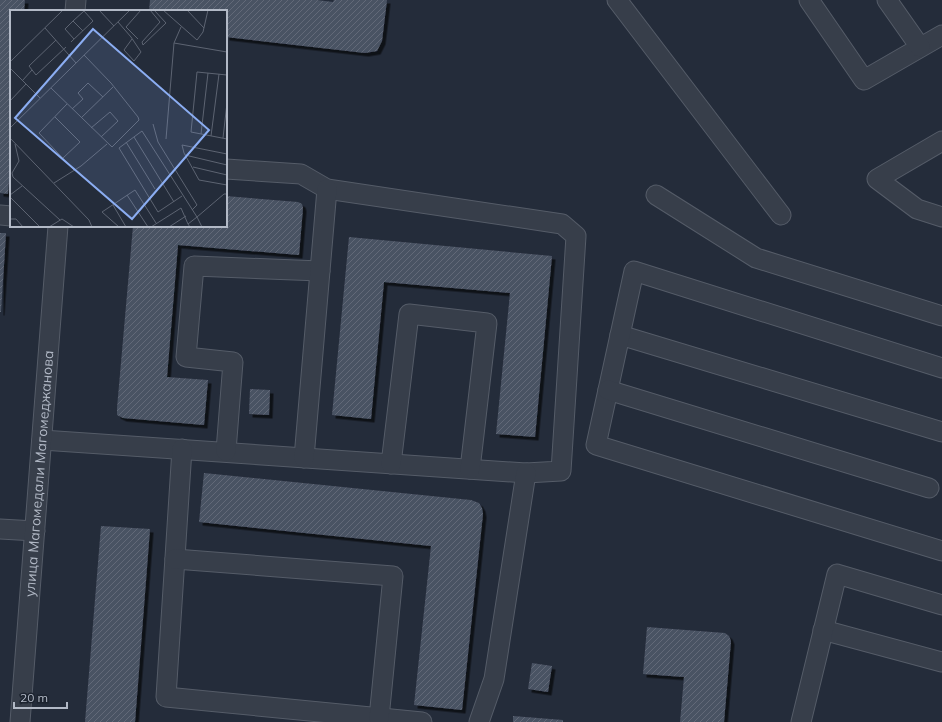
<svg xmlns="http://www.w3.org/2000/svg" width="942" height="722" font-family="Mulish,sans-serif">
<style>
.building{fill:url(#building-hatch);filter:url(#shadow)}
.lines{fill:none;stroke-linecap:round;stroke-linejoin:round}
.minor-casing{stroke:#555c68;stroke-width:21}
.minor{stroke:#373e4a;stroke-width:19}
.labels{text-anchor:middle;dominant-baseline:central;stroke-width:3;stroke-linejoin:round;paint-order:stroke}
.street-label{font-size:14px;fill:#b2b9c6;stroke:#1c232f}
.inset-road{fill:none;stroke:#5d6472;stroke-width:1}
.view{fill:#8badf2;fill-opacity:0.15;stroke:#8badf2;stroke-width:2}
.inset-edge{fill:none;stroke:#b2b9c6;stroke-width:2}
</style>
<defs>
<pattern id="building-hatch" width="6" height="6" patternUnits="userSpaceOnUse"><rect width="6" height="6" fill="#4a5263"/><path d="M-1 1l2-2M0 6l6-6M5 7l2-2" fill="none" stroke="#626978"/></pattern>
<filter id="shadow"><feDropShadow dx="3.5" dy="3.5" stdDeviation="0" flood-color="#0009"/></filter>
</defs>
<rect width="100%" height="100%" fill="#242c3a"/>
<g class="building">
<polygon points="0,0 25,0 24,11 11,11 11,156 8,194 0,193"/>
<polygon points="150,0 317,0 333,2 334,0 387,0 382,41 377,51 365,53 226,37 226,11 149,11"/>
<polygon points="226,196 298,202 302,204 303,208 299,255 178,245 167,377 208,380 204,425 123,418 117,415 117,408 133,226 226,226"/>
<polygon points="0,233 6,233 1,312 0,312"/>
<polygon points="349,237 552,256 535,437 496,434 510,293 384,282 371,419 332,415"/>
<polygon points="250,389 270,390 269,415 249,414"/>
<polygon points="204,473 471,500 479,503 482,508 483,514 462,710 414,705 431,546 199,522"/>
<polygon points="101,526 150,529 135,722 85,722"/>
<polygon points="647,627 725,633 729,636 731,641 724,722 680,722 684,677 643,674"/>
<polygon points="532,663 552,666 548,692 528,689"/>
<polygon points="513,716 563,720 563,722 513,722"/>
</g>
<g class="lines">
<defs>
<g id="minor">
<polyline points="617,0 781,215"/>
<polyline points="809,0 864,80 942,35"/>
<polyline points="887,0 920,47"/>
<polyline points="75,11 76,0"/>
<polyline points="942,141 877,179 917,209 942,217"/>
<polyline points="656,195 756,258 942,316"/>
<polyline points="0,215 11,216"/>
<polyline points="620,335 942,432"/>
<polyline points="942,368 634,271 596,445 942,551"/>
<polyline points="608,390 929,488"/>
<polyline points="42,440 526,473 561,471 576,236 562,224 327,189 301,174 226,169"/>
<polyline points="182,449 166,697 422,722"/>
<polyline points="226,451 233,362 186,357 194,266 320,271"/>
<polyline points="304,458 327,189"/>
<polyline points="391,464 409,314 487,323 470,469"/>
<polyline points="0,529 35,531"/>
<polyline points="175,559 393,576 379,718"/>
<polyline points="823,630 942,662"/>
<path id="s1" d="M20,722L58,226"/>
<polyline points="479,722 494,679 526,473"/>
<polyline points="801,722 837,574 942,605"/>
</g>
</defs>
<use href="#minor" class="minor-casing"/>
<use href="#minor" class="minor"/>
</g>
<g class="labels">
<g class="street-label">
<text stroke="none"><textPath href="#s1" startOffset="249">улица Магомедали Магомеджановa</textPath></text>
</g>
</g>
<g transform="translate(10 10)">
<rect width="217" height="217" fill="#242c3a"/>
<path class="inset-road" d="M89,0L104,16M140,0L150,12L132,32L133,35L156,13L144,0M153,0L187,30L193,22L198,0M177,0L194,18M63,11L55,19L64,29M108,12L121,27L131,42L124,51L114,40L122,29M171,17L164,33L217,42M35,18L66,53M128,29L116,17L131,0M46,30L19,56L26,65L56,37M61,32L83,11L74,1L63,11L73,21M0,52L53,0M0,58L30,88M217,65L187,62L181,122L217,129M12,71L22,60M41,78L102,137L129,110L128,107L101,73L74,45M0,91L16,74M57,94L29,123L64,160M62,99L73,89L68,83L78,73L93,87M45,107L70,132L53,148M71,108L103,77M143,114L148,132L187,195L182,200M0,118L120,0M81,118L100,102L108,111L91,127M191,124L198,63M201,126L209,64M124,127L164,192M0,128L79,210L82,217M213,128L217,93M156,129L164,33M116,132L145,179M5,134L9,151L2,163L3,167L50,210M217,144L172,135L174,143L189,170L217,175M175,145L217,155M183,157L217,165M44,173L71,156L97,134M0,185L12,176M117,185L138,217M172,186L148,202L109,138L132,121L187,207L214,184H217M0,187L30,217M103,195L116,217M0,209H6L13,217M39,217L52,209L64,217M109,217L92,202L125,180L146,213M141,217L171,198L178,214M159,217L176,206M180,217L178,214L187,207L192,217"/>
<path class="view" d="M83,19L199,120L122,209L5,108Z"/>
<rect width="217" height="217" class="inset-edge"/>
</g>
<path d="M14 702v6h53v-6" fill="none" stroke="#b2b9c6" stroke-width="2"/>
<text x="20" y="702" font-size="12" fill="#b2b9c6" stroke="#1c232f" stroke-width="3" paint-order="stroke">20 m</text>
</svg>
